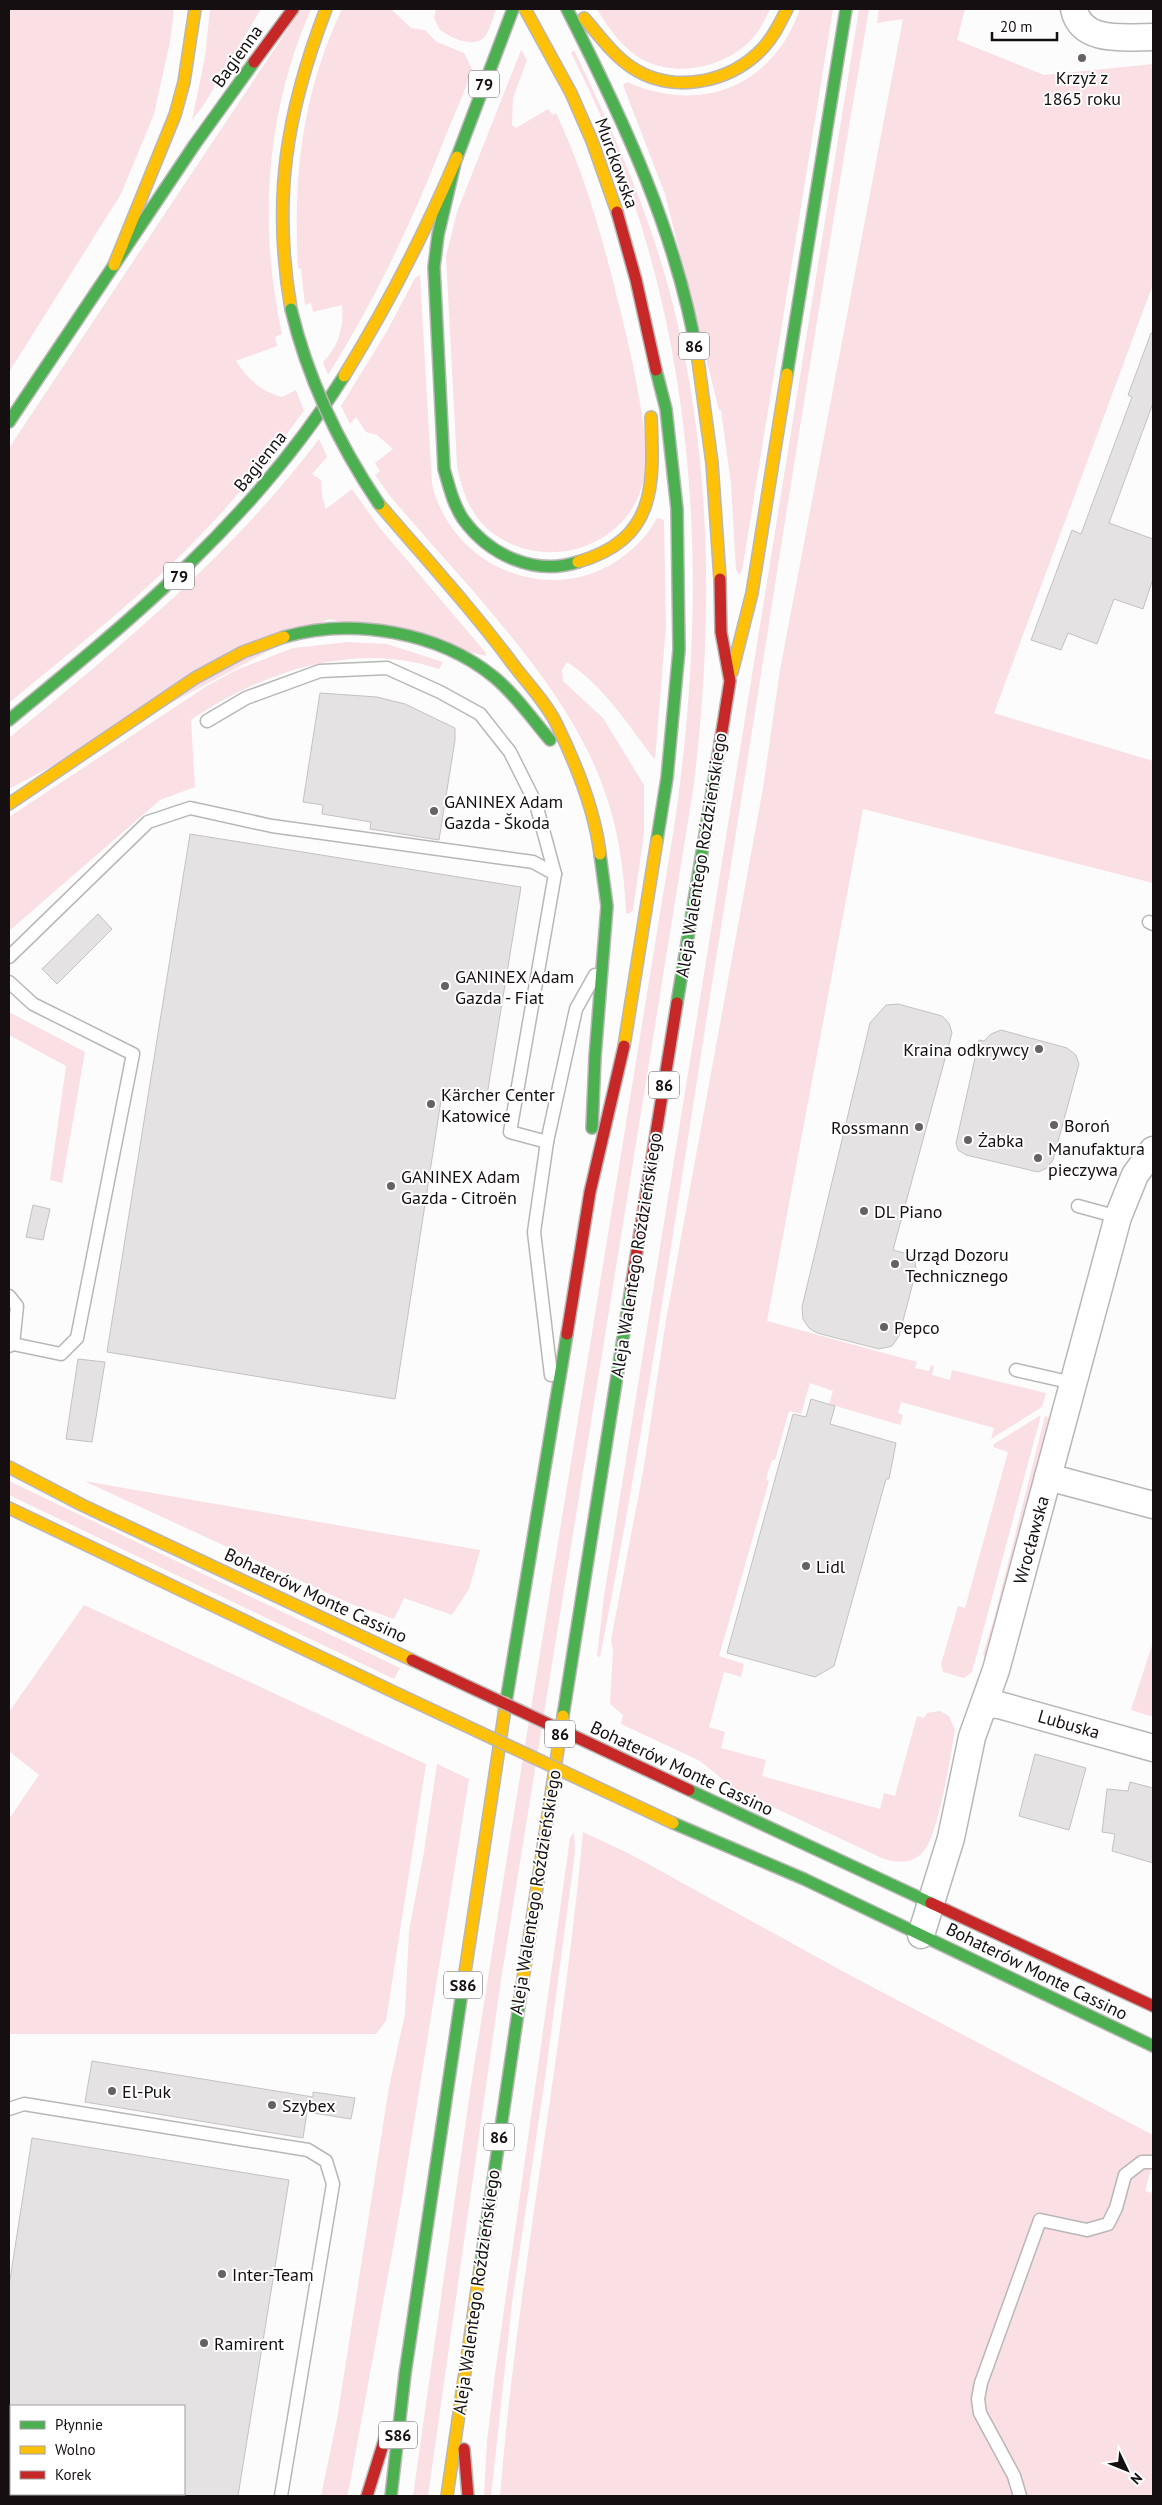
<svg xmlns="http://www.w3.org/2000/svg" width="1162" height="2505" font-family="'PT Sans',sans-serif">
<style>
.green{fill:#fadfe5}
.building{fill:#e5e2e3;stroke:#c4c1c2}
.lines{fill:none;stroke-linecap:round;stroke-linejoin:round}
.lane-casing{stroke:#b9b6b6;stroke-width:15}
.street-casing{stroke:#b9b6b6;stroke-width:29}
.fast-casing{stroke:#b9b6b6;stroke-width:14}
.slow-casing{stroke:#b9b6b6;stroke-width:14}
.jam-casing{stroke:#b9b6b6;stroke-width:14}
.lane{stroke:#fff;stroke-width:12}
.street{stroke:#fff;stroke-width:26}
.fast{stroke:#4caf50;stroke-width:11}
.slow{stroke:#ffc107;stroke-width:11}
.jam{stroke:#c62828;stroke-width:11}
.fast-bridge-casing{stroke:#b9b6b6;stroke-width:14;stroke-linecap:butt}
.slow-bridge-casing{stroke:#b9b6b6;stroke-width:14;stroke-linecap:butt}
.jam-bridge-casing{stroke:#b9b6b6;stroke-width:14;stroke-linecap:butt}
.fast-bridge{stroke:#4caf50;stroke-width:11}
.slow-bridge{stroke:#ffc107;stroke-width:11}
.jam-bridge{stroke:#c62828;stroke-width:11}
.poi-dot{fill:#666263;stroke:#fff;stroke-width:2}
.labels{text-anchor:middle;dominant-baseline:central;stroke-width:4;stroke-linejoin:round;paint-order:stroke}
.shield{fill:#fff;stroke:#5b5758;stroke-width:1}
.shield-label{font-size:16px;font-weight:bold;fill:#150f11}
.street-label{font-size:18px;fill:#150f11;stroke:#fff}
.poi-label{font-size:18px;fill:#150f11;stroke:#fff;text-anchor:start}
</style>
<rect width="100%" height="100%" fill="#fdfcfc"/>
<g class="green">
<polygon points="9,9 174,9 170,42 154,114 121,194 9,372"/>
<polygon points="210,9 261,9 203,106 192,120 205,57"/>
<path d="M301,9H311C266,112 258,224 282,334L275,337L277,346L236,361C248,379 260,391 282,397L296,390L304,411C268,459 230,506 187,549C131,605 69,653 9,703V448Z"/>
<path d="M342,9H391L411,28L425,30L437,42L464,53L472,69C465,93 453,116 444,140C412,222 375,300 328,375L323,362C339,346 344,327 342,305L313,312L311,303L305,305L301,269L298,268C293,175 302,94 342,9Z"/>
<path d="M436,9H496C493,17 491,27 486,35C476,50 451,38 440,30L434,18Z"/>
<path d="M597,9H770C765,20 759,32 750,41C723,68 677,77 643,60C623,49 608,28 597,9Z"/>
<path d="M800,9H833L742,571L739,575L736,570L731,484L721,410H719L665,194L623,85L627,82C702,115 773,86 800,9Z"/>
<path d="M859,9H869C818,304 773,600 726,896C685,1150 650,1403 600,1657L597,1656L604,1596Z"/>
<path d="M879,9H965L957,40L1044,75L1153,64V284L994,713L1153,761V883L863,809L767,1321L917,1362L915,1368L929,1371L931,1365L934,1366L932,1375L950,1380L952,1370L1046,1393L1042,1407L991,1439L994,1428L901,1402L898,1413L903,1415L900,1425L829,1404L833,1391L810,1383L801,1414L789,1411L775,1460H772L766,1479L769,1481L719,1656L744,1664L741,1677L724,1672L709,1727L725,1732L721,1748L766,1760L762,1776L880,1809L884,1793L895,1796L917,1716L924,1718L927,1713L940,1711L949,1716L955,1730C951,1754 938,1837 923,1852C912,1864 898,1863 884,1859L736,1790L700,1761L621,1724L623,1715L610,1704L613,1651L611,1640L643,1472L666,1320L763,788L780,670L903,19L877,23Z"/>
<path d="M521,50L527,60L513,98L512,125L516,128L548,109L553,115L556,113C582,168 598,223 613,281C622,318 632,355 638,392C643,421 650,453 643,483C626,549 544,573 491,532C470,515 462,491 457,466L446,256L457,212Z"/>
<path d="M574,50C602,108 629,167 650,228C712,407 716,598 694,784L501,1980L428,2496H413L470,2092L511,1832L675,821C713,557 695,294 571,53Z"/>
<path d="M420,275L432,484C452,569 555,610 625,555C638,545 650,532 657,518L664,520L666,626L655,760C628,725 605,687 567,662L562,670L563,681L603,718L644,785V833L633,910L629,914L626,913C624,868 618,826 602,784C564,680 461,581 390,496L375,475L380,471L375,463L393,449L377,435L366,432L356,417L350,424L341,406L387,331L415,278Z"/>
<path d="M319,439L327,457L312,474L321,480L322,496L326,509L352,489L379,527L486,653V656L329,619L9,789V738C122,645 229,558 319,439Z"/>
<path d="M348,642L387,644L443,662L439,669C355,640 261,672 191,720L195,787L160,800L9,931V817L207,686L236,670L293,648Z"/>
<polygon points="9,1012 85,1052 62,1183 50,1180 66,1066 9,1035"/>
<polygon points="1041,1415 972,1672 964,1678 943,1672 941,1664 958,1606 965,1608 1008,1452 993,1447 994,1444"/>
<polygon points="1045,1416 1052,1418 986,1660 983,1654 994,1619"/>
<polygon points="9,1481 400,1668 394,1679 9,1495"/>
<polygon points="84,1481 480,1550 480,1551 469,1589 452,1615 404,1598 394,1619 351,1604"/>
<polygon points="84,1605 426,1764 386,2021 376,2034 9,2034 9,1819 39,1775 9,1751 9,1712"/>
<polygon points="1153,1642 1153,1717 1131,1710"/>
<polygon points="437,1764 469,1779 401,2204 350,2483 347,2496 321,2496 337,2419 389,2087 405,2014 409,1931 424,1852"/>
<polygon points="574,1832 575,1852 546,2071 512,2303 491,2496 484,2496 487,2441 495,2374 570,1838"/>
<path d="M583,1832L630,1854L844,1972L1153,2135V2161L1145,2191L1153,2193V2496H500C518,2274 563,2054 583,1832Z"/>
</g>
<g class="building">
<polygon points="1151,333 1153,333 1153,403 1109,523 1153,539 1153,579 1143,609 1114,599 1097,644 1068,633 1061,650 1031,640 1072,530 1081,534 1132,397 1128,395"/>
<polygon points="320,693 377,697 405,704 455,728 455,740 439,840 370,829 371,822 322,814 323,805 303,802"/>
<polygon points="190,834 521,887 486,1101 442,1094 395,1399 107,1352"/>
<polygon points="98,914 112,929 57,984 42,969"/>
<polygon points="898,1004 942,1016 949,1023 952,1033 893,1250 908,1254 915,1261 916,1271 899,1336 892,1346 879,1349 817,1333 809,1328 803,1319 802,1307 870,1023 886,1005"/>
<polygon points="1001,1030 1067,1048 1076,1055 1079,1064 1053,1160 1047,1168 1038,1172 966,1155 958,1150 956,1143 979,1040 984,1041 991,1034"/>
<polygon points="33,1205 50,1209 43,1240 26,1237"/>
<polygon points="78,1359 105,1362 92,1442 66,1439"/>
<polygon points="811,1399 835,1406 830,1424 896,1443 889,1479 886,1479 834,1666 815,1677 727,1653 793,1414 806,1417"/>
<polygon points="1035,1754 1086,1768 1069,1830 1019,1816"/>
<polygon points="1130,1782 1153,1788 1153,1863 1112,1851 1115,1834 1102,1832 1107,1789 1128,1791"/>
<polygon points="92,2061 313,2097 313,2092 355,2098 351,2119 307,2112 303,2138 85,2102"/>
<polygon points="32,2138 289,2180 238,2496 184,2496 184,2406 9,2406 9,2286"/>
</g>
<g class="lines">
<defs>
<g id="lane">
<polyline points="207,721 246,698 320,671 387,668 440,692 480,714 510,752 536,804 555,874 510,1132 547,1142"/>
<polyline points="1149,922 1153,924"/>
<polyline points="9,957 148,822 190,808 272,826 533,862 555,874"/>
<polyline points="9,982 33,1004 133,1054 77,1338 61,1354 13,1344 9,1346"/>
<polyline points="1078,1206 1118,1217"/>
<polyline points="9,1296 17,1306 13,1344"/>
<polyline points="1016,1370 1073,1383"/>
<polyline points="551,1375 534,1232 547,1142 576,1009 595,975"/>
<polyline points="9,2109 24,2104 308,2150 326,2161 333,2184 281,2496"/>
<polyline points="1020,2496 1014,2476 980,2413 978,2399 981,2383 1040,2220 1087,2230 1108,2224 1116,2208 1125,2175 1142,2162 1153,2162"/>
</g>
<g id="street">
<path d="M1074,9C1081,44 1126,37 1153,37"/>
<polyline points="1048,1477 1153,1505"/>
<polyline points="984,1704 999,1705 1153,1748"/>
<polyline points="921,1935 951,1838 972,1737 996,1670 1118,1217 1135,1175 1153,1150"/>
</g>
<g id="fast">
<path d="M567,9C623,119 678,236 698,360"/>
<polyline points="457,157 513,9"/>
<path d="M456,159L438,235L434,267L444,469C449,486 453,504 463,519C489,555 534,576 578,562"/>
<polyline points="656,370 666,409 677,509 679,650 667,778 657,840"/>
<polyline points="787,374 846,9"/>
<polyline points="9,422 195,144 254,62"/>
<path d="M284,637C352,617 439,632 494,677C516,695 532,719 550,740"/>
<path d="M9,720C137,615 255,518 344,376"/>
<polyline points="677,1003 717,762"/>
<polyline points="592,1128 595,1057 607,906 600,854"/>
<polyline points="506,1702 567,1334"/>
<polyline points="563,1716 631,1288"/>
<polyline points="689,1790 931,1903"/>
<polyline points="673,1823 804,1879 1153,2046"/>
<polyline points="480,2269 520,1999"/>
<polyline points="391,2496 405,2374 462,1992"/>
</g>
<g id="slow">
<polyline points="525,9 571,93 592,141 617,212"/>
<path d="M584,18C599,35 612,54 631,67C673,95 730,83 763,48C774,36 780,23 787,9"/>
<polyline points="114,265 175,115 184,82 195,9"/>
<path d="M291,309C272,199 286,113 326,9"/>
<polyline points="698,360 712,463 720,579"/>
<path d="M344,376C387,306 425,233 457,157"/>
<path d="M379,504C425,558 473,610 515,667C529,685 547,704 557,725C576,764 595,811 600,854"/>
<path d="M578,562C656,539 654,487 651,417"/>
<polyline points="732,672 752,593 787,374"/>
<polyline points="9,804 195,678 243,652 284,637"/>
<polyline points="624,1046 657,840"/>
<polyline points="9,1467 82,1505 412,1660"/>
<polyline points="9,1508 398,1694"/>
<polyline points="462,1992 506,1702"/>
<polyline points="520,1999 563,1716"/>
<polyline points="447,2496 480,2269"/>
</g>
<g id="jam">
<polyline points="254,62 293,9"/>
<polyline points="617,212 636,280 656,370"/>
<polyline points="717,762 730,681 721,632 720,579"/>
<polyline points="631,1288 677,1003"/>
<polyline points="567,1334 590,1192 624,1046"/>
<polyline points="931,1903 1153,2006"/>
<polyline points="464,2449 468,2496"/>
<polyline points="367,2496 385,2438"/>
</g>
</defs>
<use href="#lane" class="lane-casing"/>
<use href="#street" class="street-casing"/>
<use href="#fast" class="fast-casing"/>
<use href="#slow" class="slow-casing"/>
<use href="#jam" class="jam-casing"/>
<use href="#lane" class="lane"/>
<use href="#street" class="street"/>
<use href="#fast" class="fast"/>
<use href="#slow" class="slow"/>
<use href="#jam" class="jam"/>
<defs>
<path id="fast-bridge" d="M291,309C308,380 338,443 379,504"/>
<polyline id="slow-bridge" points="398,1694 673,1823"/>
<polyline id="jam-bridge" points="412,1660 689,1790"/>
</defs>
<use href="#fast-bridge" class="fast-bridge-casing"/>
<use href="#slow-bridge" class="slow-bridge-casing"/>
<use href="#jam-bridge" class="jam-bridge-casing"/>
<use href="#fast-bridge" class="fast-bridge"/>
<use href="#slow-bridge" class="slow-bridge"/>
<use href="#jam-bridge" class="jam-bridge"/>
</g>
<g class="poi-dot">
<circle cx="1082" cy="58" r="5"/>
<circle cx="434" cy="811" r="5"/>
<circle cx="445" cy="986" r="5"/>
<circle cx="1039" cy="1049" r="5"/>
<circle cx="431" cy="1104" r="5"/>
<circle cx="1054" cy="1125" r="5"/>
<circle cx="919" cy="1127" r="5"/>
<circle cx="968" cy="1140" r="5"/>
<circle cx="1038" cy="1158" r="5"/>
<circle cx="391" cy="1186" r="5"/>
<circle cx="864" cy="1211" r="5"/>
<circle cx="895" cy="1264" r="5"/>
<circle cx="884" cy="1327" r="5"/>
<circle cx="806" cy="1566" r="5"/>
<circle cx="112" cy="2091" r="5"/>
<circle cx="272" cy="2105" r="5"/>
<circle cx="222" cy="2274" r="5"/>
<circle cx="204" cy="2343" r="5"/>
</g>
<g class="labels">
<g class="shield">
<rect x="469" y="70.5" width="30" height="27" rx="4"/>
<rect x="679" y="332.5" width="30" height="27" rx="4"/>
<rect x="164" y="562.5" width="30" height="27" rx="4"/>
<rect x="649" y="1071.5" width="30" height="27" rx="4"/>
<rect x="545" y="1720.5" width="30" height="27" rx="4"/>
<rect x="444" y="1971.5" width="38" height="27" rx="4"/>
<rect x="484" y="2123.5" width="30" height="27" rx="4"/>
<rect x="379" y="2421.5" width="38" height="27" rx="4"/>
</g>
<g class="shield-label">
<text x="484" y="84">79</text>
<text x="694" y="346">86</text>
<text x="179" y="576">79</text>
<text x="664" y="1085">86</text>
<text x="560" y="1734">86</text>
<text x="463" y="1985">S86</text>
<text x="499" y="2137">86</text>
<text x="398" y="2435">S86</text>
</g>
<g class="street-label">
<text transform="translate(237 56) rotate(-54)">Bagienna</text>
<text transform="translate(617 163) rotate(70)">Murckowska</text>
<text transform="translate(260 461) rotate(-51)">Bagienna</text>
<text transform="translate(701 855) rotate(-81)">Aleja Walentego Roździeńskiego</text>
<text transform="translate(636 1255) rotate(-81)">Aleja Walentego Roździeńskiego</text>
<text transform="translate(1031 1540) rotate(-75)">Wrocławska</text>
<text transform="translate(316 1595) rotate(25)">Bohaterów Monte Cassino</text>
<text transform="translate(1069 1724) rotate(16)">Lubuska</text>
<text transform="translate(682 1768) rotate(25)">Bohaterów Monte Cassino</text>
<text transform="translate(535 1892) rotate(-81)">Aleja Walentego Roździeńskiego</text>
<text transform="translate(1037 1971) rotate(26)">Bohaterów Monte Cassino</text>
<text transform="translate(476 2292) rotate(-82)">Aleja Walentego Roździeńskiego</text>
</g>
<g class="poi-label">
<text x="1082" y="77" text-anchor="middle">Krzyż z<tspan x="1082" dy="21">1865 roku</tspan></text>
<text x="444" y="801">GANINEX Adam<tspan x="444" dy="21">Gazda - Škoda</tspan></text>
<text x="455" y="976">GANINEX Adam<tspan x="455" dy="21">Gazda - Fiat</tspan></text>
<text x="1029" y="1049" text-anchor="end">Kraina odkrywcy</text>
<text x="441" y="1094">Kärcher Center<tspan x="441" dy="21">Katowice</tspan></text>
<text x="1064" y="1125">Boroń</text>
<text x="909" y="1127" text-anchor="end">Rossmann</text>
<text x="978" y="1140">Żabka</text>
<text x="1048" y="1148">Manufaktura<tspan x="1048" dy="21">pieczywa</tspan></text>
<text x="401" y="1176">GANINEX Adam<tspan x="401" dy="21">Gazda - Citroën</tspan></text>
<text x="874" y="1211">DL Piano</text>
<text x="905" y="1254">Urząd Dozoru<tspan x="905" dy="21">Technicznego</tspan></text>
<text x="894" y="1327">Pepco</text>
<text x="816" y="1566">Lidl</text>
<text x="122" y="2091">El-Puk</text>
<text x="282" y="2105">Szybex</text>
<text x="232" y="2274">Inter-Team</text>
<text x="214" y="2343">Ramirent</text>
</g>
</g>
<rect width="1162" height="2505" fill="none" stroke="#150f11" stroke-width="20"/>
<rect x="10" y="2405" width="175" height="90" fill="#ffffff" stroke="#a19fa0"/>
<rect x="20" y="2421" width="25" height="8" fill="#4caf50" stroke="#a19fa0"/>
<text x="55" y="2430" font-size="15" fill="#150f11">Płynnie</text>
<rect x="20" y="2446" width="25" height="8" fill="#ffc107" stroke="#a19fa0"/>
<text x="55" y="2455" font-size="15" fill="#150f11">Wolno</text>
<rect x="20" y="2471" width="25" height="8" fill="#c62828" stroke="#a19fa0"/>
<text x="55" y="2480" font-size="15" fill="#150f11">Korek</text>
<g transform="translate(1127 2470) rotate(133)" stroke="#ffffff" stroke-width="4" paint-order="stroke">
<path d="M0-4L9 19L0 12L-9 19Z" fill="#150f11"/>
<text y="-8" font-size="14" font-weight="bold" text-anchor="middle" fill="#150f11">N</text>
</g>
<path d="M992 32v8h65v-8" fill="none" stroke="#150f11" stroke-width="2.5"/>
<text x="1000" y="32" font-size="15" fill="#150f11" stroke="#ffffff" stroke-width="4" paint-order="stroke">20 m</text>
</svg>
